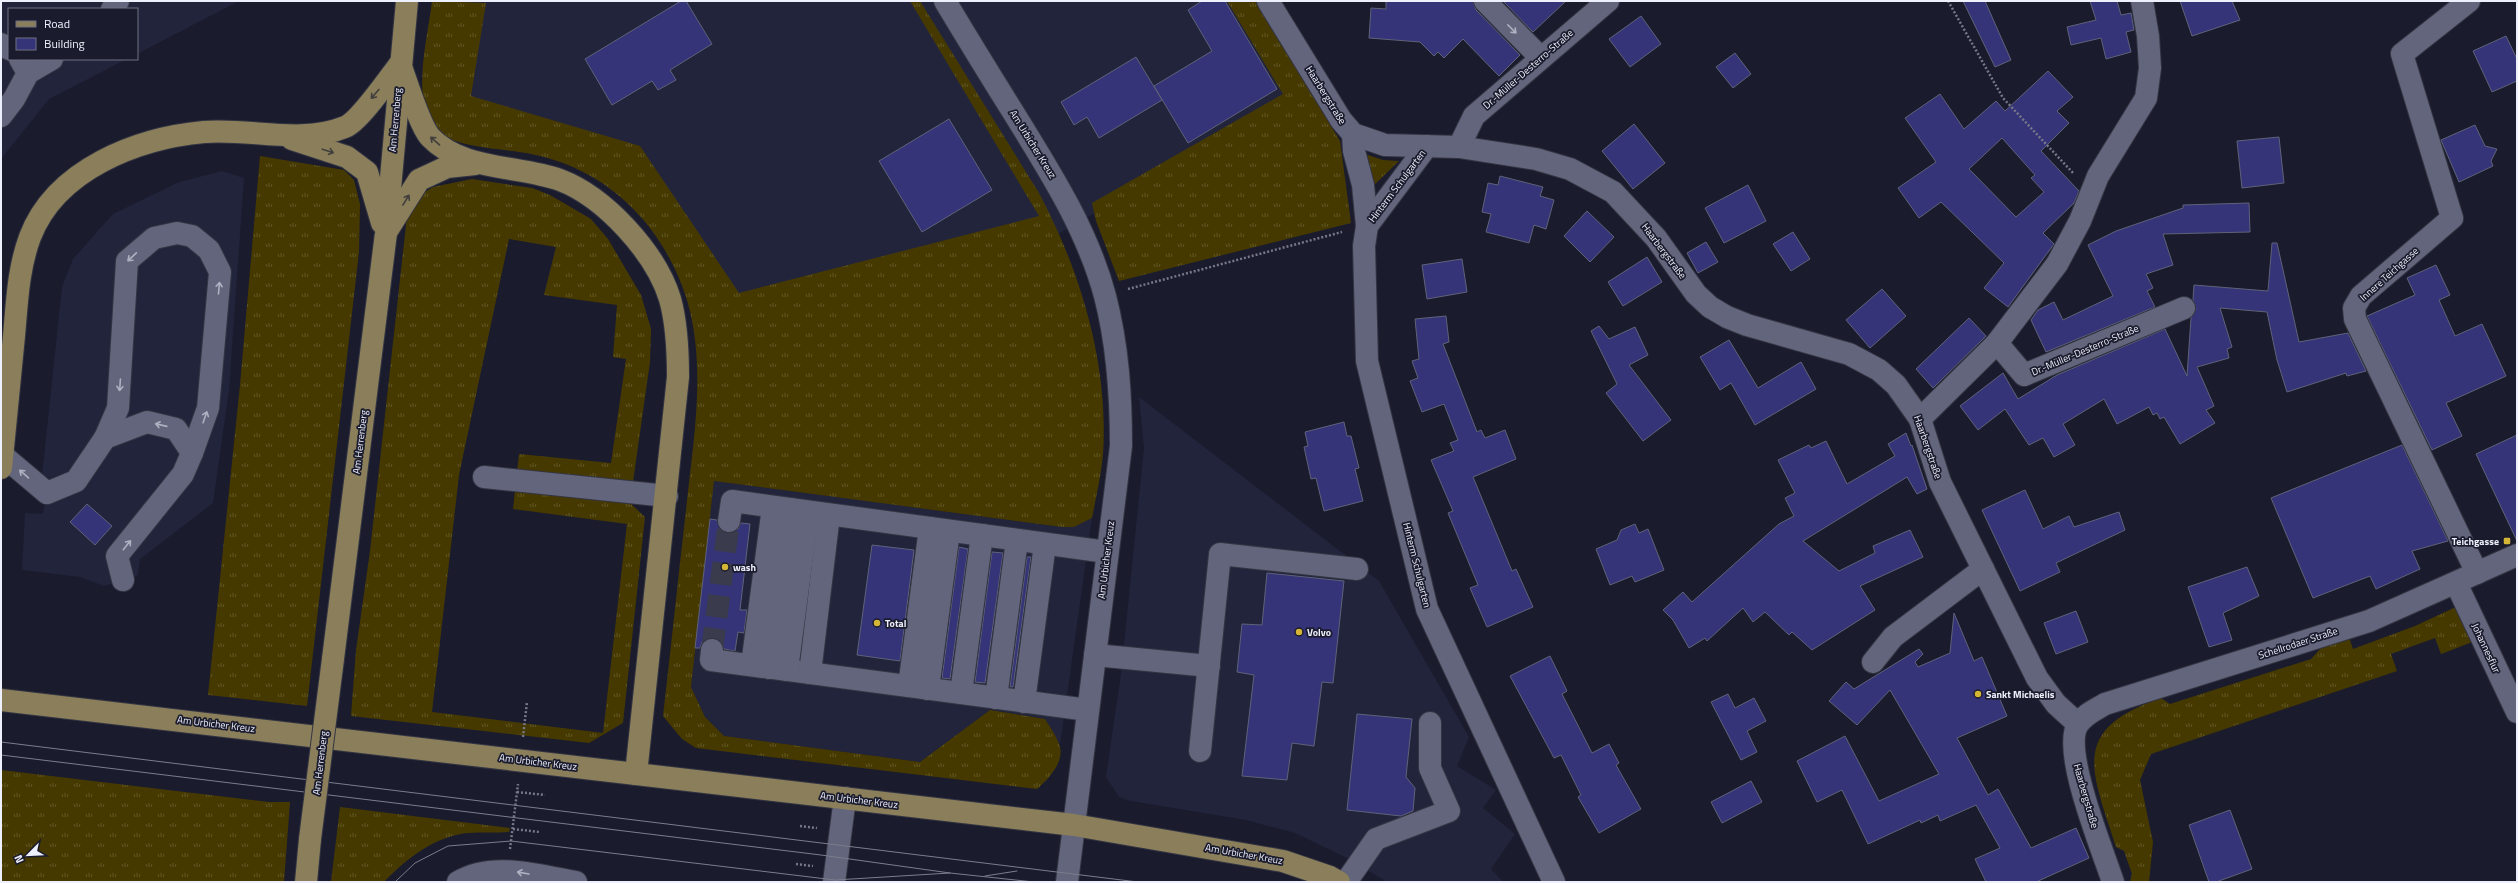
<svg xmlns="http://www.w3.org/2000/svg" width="2518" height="883" font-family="'Titillium Web',sans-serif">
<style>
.built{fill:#22243c}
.grass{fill:url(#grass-tufts);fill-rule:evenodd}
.building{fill:#353479;stroke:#5f6278;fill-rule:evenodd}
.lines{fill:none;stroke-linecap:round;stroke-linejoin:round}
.minor-tunnel{stroke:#3a3b4c;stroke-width:22;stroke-dasharray:22 11;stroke-linecap:butt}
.minor-casing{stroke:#343543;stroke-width:24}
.major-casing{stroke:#343543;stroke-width:24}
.path{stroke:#777888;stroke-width:2.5;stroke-dasharray:2 2;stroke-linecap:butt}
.minor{stroke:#62657b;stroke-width:22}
.major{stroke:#8a7f5a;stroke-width:22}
.tram{stroke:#7b7d8c;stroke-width:1}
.major-bridge-casing{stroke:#343543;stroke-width:24;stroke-linecap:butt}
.major-bridge{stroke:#8a7f5a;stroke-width:22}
.oneway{stroke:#afb1c2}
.oneway2{stroke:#413e3d}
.poi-dot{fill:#d5b535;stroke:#1a1b2d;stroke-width:1.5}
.labels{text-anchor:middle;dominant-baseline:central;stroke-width:3.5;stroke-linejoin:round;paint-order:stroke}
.street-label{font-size:10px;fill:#eef0fd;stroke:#1a1b2d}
.poi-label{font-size:10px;font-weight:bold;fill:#eef0fd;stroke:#1a1b2d;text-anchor:start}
</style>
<defs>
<pattern id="grass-tufts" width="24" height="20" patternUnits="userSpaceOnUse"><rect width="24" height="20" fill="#463900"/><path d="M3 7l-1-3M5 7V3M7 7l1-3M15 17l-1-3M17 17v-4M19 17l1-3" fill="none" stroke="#615626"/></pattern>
</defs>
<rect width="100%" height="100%" fill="#1a1b2d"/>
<g class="built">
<polygon points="1,1 239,1 137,54 137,9 9,9 9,59 127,59 49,99 1,159"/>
<polygon points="466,1 1237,1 1296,97 1041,244 726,318 627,165 453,102"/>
<polygon points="222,171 244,178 229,390 213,503 140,559 138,575 104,586 80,577 22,570 25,513 43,514 49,478 42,476 62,287 73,259 113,214 179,182"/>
<polygon points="1139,397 1379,581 1469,737 1457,766 1496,790 1483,808 1515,834 1491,869 1503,882 1387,882 1349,859 1295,833 1246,820 1131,801 1119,797 1106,777 1121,674 1144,448"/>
<polygon points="714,481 1062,527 1074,527 1092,518 1060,745 1045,719 990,710 920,762 724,736 705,717 691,687"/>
</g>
<g class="grass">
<path d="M432,1L486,3L471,96L640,146L739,293L1039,216L910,1H920L1039,193C1081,272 1109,365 1103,455C1101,476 1096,497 1092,518L1074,527H1062L714,481L691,687L705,717L724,736L920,762L990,710L1045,719C1050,727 1056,735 1059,744C1066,760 1049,779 1037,789L696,748L682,739L663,716C671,647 678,579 686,510C693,441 707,368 687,300C664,226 608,169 531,154C506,148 447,149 432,126C412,95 428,36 432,1Z"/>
<polygon points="1227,1 1255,1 1340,141 1351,223 1119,281 1096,221 1092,203 1283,94"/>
<polygon points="1359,152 1383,160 1399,161 1372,187"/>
<polygon points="260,156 344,170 354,180 360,204 359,252 307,706 208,695 240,385"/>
<path d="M472,179L532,188L550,195L591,219L608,239L641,295L651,329L650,362L630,503L645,517L623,723L589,743L351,716L356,650L370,551L407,216L417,197L433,187ZM509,239L556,247L544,295L617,305L613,357L626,359L611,463L519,454L513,509L627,524L603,733L432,712L459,475Z"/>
<path d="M2458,606L2475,641L2441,654L2435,638L2391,654L2397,671L2151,754L2140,780L2153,842L2149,882H2130L2132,874L2124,851L2116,847C2092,771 2068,730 2161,698L2170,704L2311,659L2321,648L2349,637L2353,649L2415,626Z"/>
<polygon points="1,770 269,802 290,802 284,882 1,882"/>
<path d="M340,807L510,828L509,832C495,833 481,832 468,833C435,836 406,859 384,882H331Z"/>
</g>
<g class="building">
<polygon points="681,1 686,1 712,44 670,70 676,80 658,90 652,81 612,105 585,59"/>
<polygon points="1202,1 1225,1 1277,89 1188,143 1154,86 1212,51 1188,10"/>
<polygon points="1386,1 1473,1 1476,10 1520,55 1499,76 1463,39 1444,58 1438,52 1434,56 1420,42 1369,38 1371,8 1386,9"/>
<polygon points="1503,1 1566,1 1533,32"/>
<polygon points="1963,1 1985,1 2011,60 1995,67"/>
<polygon points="2090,1 2117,1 2121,15 2131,13 2134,30 2126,32 2131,52 2106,59 2101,38 2071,45 2067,27 2096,20"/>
<polygon points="2180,1 2232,1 2240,20 2192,36"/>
<polygon points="1641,16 1661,44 1630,67 1609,39"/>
<polygon points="2506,36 2517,59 2517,81 2492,92 2473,51"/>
<polygon points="1735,53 1751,74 1733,88 1716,67"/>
<polygon points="1136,57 1162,100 1099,138 1087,117 1074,125 1061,102"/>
<path d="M2048,71L2073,97L2057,111L2069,123L2041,151L2079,191L2074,203L2043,233L2054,244L2008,307L1984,288L2004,263L1941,202L1919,218L1898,188L1936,162L1905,118L1940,94L1964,129L1996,101L2005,111ZM2002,138L2035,175L2031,178L2044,192L2016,217L1969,169Z"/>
<polygon points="949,119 992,190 922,232 879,161"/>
<polygon points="1634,124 1665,163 1633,189 1602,151"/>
<polygon points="2475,125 2485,146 2497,149 2491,161 2493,166 2459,182 2441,140"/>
<polygon points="2279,137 2284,183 2242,188 2237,141"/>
<polygon points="1500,176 1543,187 1540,196 1554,200 1546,229 1534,225 1529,243 1486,232 1491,214 1482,212 1488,183 1498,185"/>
<polygon points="1748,185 1766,221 1724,243 1705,208"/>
<polygon points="2249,203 2250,232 2163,234 2173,265 2146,274 2153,288 2147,291 2155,307 2046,352 2031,320 2038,310 2054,302 2063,320 2113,296 2088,245 2116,231 2183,208 2183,205"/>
<polygon points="1587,211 1614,237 1590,262 1564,236"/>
<polygon points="1793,232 1810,259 1791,271 1773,244"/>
<polygon points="1706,242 1718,262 1698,273 1687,253"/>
<polygon points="2272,243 2277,243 2299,342 2348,333 2366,371 2347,376 2346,373 2287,392 2277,360 2267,312 2220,308 2232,347 2227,349 2229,358 2197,367 2214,406 2206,410 2215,423 2180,444 2164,417 2160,419 2157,413 2153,415 2149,407 2117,424 2104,399 2063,424 2075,445 2054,457 2043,438 2029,445 2005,409 1978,430 1960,406 2003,373 2018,399 2057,375 2165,329 2187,376 2191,318 2196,309 2193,299 2194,285 2268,291"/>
<polygon points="1647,257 1662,282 1623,306 1608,282"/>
<polygon points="1462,259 1467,292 1427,299 1422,265"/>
<polygon points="2436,265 2450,295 2439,300 2455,336 2482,324 2506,376 2446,403 2462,436 2432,450 2367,316 2415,295 2407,278"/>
<polygon points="1882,289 1906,316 1870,348 1846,320"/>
<polygon points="1446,316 1449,342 1443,344 1477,432 1481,430 1485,438 1505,430 1516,459 1473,477 1512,571 1516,569 1533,607 1487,627 1470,588 1478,585 1448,513 1453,511 1431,460 1454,451 1450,443 1458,440 1444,404 1422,412 1410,381 1418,378 1412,361 1419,359 1415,319"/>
<polygon points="1969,318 1986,336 1933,388 1916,369"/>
<polygon points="1599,326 1609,339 1635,327 1648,355 1629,365 1671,420 1643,441 1606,393 1617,384 1591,331"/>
<polygon points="1729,340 1758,388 1801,362 1816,389 1755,425 1731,383 1720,390 1700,357"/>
<polygon points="1344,422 1347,436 1351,436 1359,468 1355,469 1363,501 1324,511 1316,478 1311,479 1304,447 1308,446 1305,432"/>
<polygon points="1906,433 1911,446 1912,445 1927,489 1917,494 1907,477 1803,541 1839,571 1875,553 1873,546 1910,530 1923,557 1860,586 1875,610 1812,650 1792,632 1789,635 1765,612 1753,622 1743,608 1707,641 1705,638 1689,648 1673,620 1663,610 1683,592 1692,602 1779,524 1794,516 1785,498 1795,493 1778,460 1809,445 1811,448 1826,441 1847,484 1895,456 1888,444"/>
<polygon points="2517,435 2517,541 2476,454"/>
<polygon points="2402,445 2448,541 2412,551 2420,569 2376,589 2370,576 2313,598 2271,498"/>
<polygon points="2025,490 2043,529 2069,516 2074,527 2119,512 2125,530 2056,563 2060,572 2020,591 1982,510"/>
<polygon points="87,504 112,526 95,545 70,522"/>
<polygon points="710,519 717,520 721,530 728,533 738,529 741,523 750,524 740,610 747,610 744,633 738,632 735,651 724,649 720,640 713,638 702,642 700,648 695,648"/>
<polygon points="1635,524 1639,533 1648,529 1664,570 1635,582 1632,576 1610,585 1596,549 1617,540 1621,530"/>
<polygon points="872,545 914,550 900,661 857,655"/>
<polygon points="959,547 968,549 950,679 942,678"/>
<polygon points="992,552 1003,553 985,683 975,682"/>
<polygon points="1027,557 1031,557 1013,687 1010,687"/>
<polygon points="2247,567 2259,596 2223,613 2232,640 2209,647 2188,587"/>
<polygon points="1267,573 1344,581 1333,683 1322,682 1314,746 1292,743 1287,780 1242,776 1254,675 1237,672 1242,624 1262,625"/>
<polygon points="2076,611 2088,642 2056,654 2044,623"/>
<polygon points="1954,613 1974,661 1982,657 2007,716 1957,738 1988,795 1998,789 2031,848 2076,828 2089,858 2036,882 1986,882 1975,859 2000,848 1976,805 1940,821 1938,815 1921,823 1920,820 1868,844 1842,790 1817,802 1797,761 1845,736 1879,801 1939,774 1890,690 1857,725 1829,701 1846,682 1854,689 1919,649 1923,654 1915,662 1918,667 1950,653"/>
<polygon points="1550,656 1567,691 1562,694 1592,753 1609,744 1619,763 1616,765 1641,809 1599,833 1578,797 1581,795 1561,755 1554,758 1510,676"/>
<polygon points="1728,694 1735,708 1754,698 1766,721 1747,731 1757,752 1741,760 1711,702"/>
<polygon points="1357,714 1412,719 1406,777 1415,788 1413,811 1401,816 1347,810"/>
<polygon points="1751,781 1762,802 1722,823 1711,802"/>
<polygon points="2230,810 2252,869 2216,882 2209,882 2189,825"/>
</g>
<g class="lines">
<polyline class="minor-tunnel" points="712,650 729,521"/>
<defs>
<g id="minor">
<path d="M945,1C969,41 993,80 1018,120C1052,175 1088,232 1105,296C1118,346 1121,395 1121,446L1067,882"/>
<polyline points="1268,1 1341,120 1353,134 1385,145 1459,147 1536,159 1570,169 1613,192 1656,238 1696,294 1710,307 1727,317 1747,325 1849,354 1879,370 1896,385 1920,419 1940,482 2037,678 2056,704 2078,724"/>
<polyline points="1485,1 1541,58"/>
<polyline points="2469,1 2402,54 2452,218 2361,296 2354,308 2355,319 2477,573"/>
<polyline points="112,9 118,1"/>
<polyline points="1,44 9,49"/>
<polyline points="28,73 52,59"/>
<polyline points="1,116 14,99 28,73 20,59"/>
<polyline points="1353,134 1354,151 1363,185 1367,226"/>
<polyline points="1427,146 1367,226 1364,246 1367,361 1427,609 1554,882"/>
<polyline points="1459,147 1474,116 1608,1"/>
<polyline points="1997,343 2024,375 2184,308"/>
<polyline points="1920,419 1997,343 2057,264 2080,221 2098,176 2146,98 2150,68 2148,36 2142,1"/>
<polyline points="105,438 118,408 127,261 154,238 177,233 192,236 209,250 220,272 208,408 192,453"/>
<polyline points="2,455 47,493 76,481 105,438 147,422 176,429 192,453 183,474 117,556 123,580"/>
<polyline points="484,477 667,496"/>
<polyline points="729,521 732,501 1107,552"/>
<polyline points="2456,583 2517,712"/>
<polyline points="712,650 711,660 1088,710"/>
<polyline points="1095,655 1209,666"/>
<polyline points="1873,662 1893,637 1983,569"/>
<polyline points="752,665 773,507"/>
<polyline points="769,668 790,509"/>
<polyline points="787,670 808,512"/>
<polyline points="810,673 829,515"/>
<polyline points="909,686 930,528"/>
<polyline points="928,689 949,531"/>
<polyline points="961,693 982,535"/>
<polyline points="996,698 1017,540"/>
<polyline points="1024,702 1045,544"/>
<polyline points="1200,751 1220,554 1357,569"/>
<path d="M458,882C494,861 537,876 576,882"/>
<polyline points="834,882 845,798"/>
<polyline points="1346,882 1376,839 1449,811 1430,768 1430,723"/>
<path d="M2113,882C2103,851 2061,750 2078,724C2085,714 2095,710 2105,704L2369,621L2517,555"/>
</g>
<g id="major">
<path d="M400,64C407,82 419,124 430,137C462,171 519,165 560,180C605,197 656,253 670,299C677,324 678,351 678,377L636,774"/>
<polyline points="292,139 347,157 367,172 382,223"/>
<polyline points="388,229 419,180 447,167 475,164"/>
<path d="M1,468C5,424 10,380 14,336C17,303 18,269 30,237C56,169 138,138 204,132C250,128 301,145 345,127C359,122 389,78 400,64"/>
<polyline points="333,659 386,233 407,1"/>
<polyline points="1,700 1074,825 1283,861 1330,877 1339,882"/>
<polyline points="306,882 310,839"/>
</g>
</defs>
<use href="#minor" class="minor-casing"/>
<use href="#major" class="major-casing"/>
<g class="path">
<polyline points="1948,1 2003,98 2074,174"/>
<polyline points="1128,289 1342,232"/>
<polyline points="523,737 527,702"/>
<polyline points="517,792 545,795"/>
<polyline points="800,826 817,828"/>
<polyline points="513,829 540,832"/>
<polyline points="510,849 518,784"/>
<polyline points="796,864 813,866"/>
</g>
<use href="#minor" class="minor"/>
<use href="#major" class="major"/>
<g class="tram">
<polyline points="1,742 1138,882"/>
<polyline points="1,755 821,855 950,873"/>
<polyline points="985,876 1017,871"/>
<polyline points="395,882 415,863 448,846 511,841 835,880 950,873 1034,882"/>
</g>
<defs>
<polyline id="major-bridge" points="310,839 333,659"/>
</defs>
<use href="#major-bridge" class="major-bridge-casing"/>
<use href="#major-bridge" class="major-bridge"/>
</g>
<defs><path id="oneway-shaft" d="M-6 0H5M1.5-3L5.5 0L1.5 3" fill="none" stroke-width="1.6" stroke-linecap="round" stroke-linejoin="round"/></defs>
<g class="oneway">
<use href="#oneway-shaft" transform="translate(1512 29) rotate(45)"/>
<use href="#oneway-shaft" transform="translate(132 257) rotate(137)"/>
<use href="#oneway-shaft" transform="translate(219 288) rotate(-85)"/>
<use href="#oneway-shaft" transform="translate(120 385) rotate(94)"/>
<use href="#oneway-shaft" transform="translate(205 417) rotate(-71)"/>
<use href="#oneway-shaft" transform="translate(161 425) rotate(-167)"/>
<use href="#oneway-shaft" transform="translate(24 474) rotate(-139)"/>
<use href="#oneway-shaft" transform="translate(127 545) rotate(-51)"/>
<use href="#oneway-shaft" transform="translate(523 873) rotate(-170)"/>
</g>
<g class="oneway2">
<use href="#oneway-shaft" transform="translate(375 94) rotate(130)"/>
<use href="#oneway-shaft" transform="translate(435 141) rotate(-139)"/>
<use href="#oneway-shaft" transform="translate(328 151) rotate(18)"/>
<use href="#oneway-shaft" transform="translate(406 200) rotate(-58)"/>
</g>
<g class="poi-dot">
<rect x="2503" y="537" width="8" height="8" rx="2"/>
<circle cx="725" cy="567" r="4"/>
<circle cx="877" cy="623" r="4"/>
<circle cx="1299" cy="632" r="4"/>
<circle cx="1978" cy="694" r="4"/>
</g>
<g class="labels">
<g class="street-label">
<text transform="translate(1528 69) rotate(-41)">Dr.-Müller-Desterro-Straße</text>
<text transform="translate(1326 95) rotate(58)">Haarbergstraße</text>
<text transform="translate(395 120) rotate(-85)">Am Herrenberg</text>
<text transform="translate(1033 144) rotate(58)">Am Urbicher Kreuz</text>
<text transform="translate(1397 186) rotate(-53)">Hinterm Schulgarten</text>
<text transform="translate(1664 251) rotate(53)">Haarbergstraße</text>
<text transform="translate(2389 274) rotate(-42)">Innere Teichgasse</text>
<text transform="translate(2085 350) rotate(-23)">Dr.-Müller-Desterro-Straße</text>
<text transform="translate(360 442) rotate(-83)">Am Herrenberg</text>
<text transform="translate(1928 447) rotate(71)">Haarbergstraße</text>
<text transform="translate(1106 560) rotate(-83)">Am Urbicher Kreuz</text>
<text transform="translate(1417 565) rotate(76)">Hinterm Schulgarten</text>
<text transform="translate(2298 643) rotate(-18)">Schellrodaer Straße</text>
<text transform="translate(2486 648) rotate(65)">Johannesflur</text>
<text transform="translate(216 724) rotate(7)">Am Urbicher Kreuz</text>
<text transform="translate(538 762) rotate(7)">Am Urbicher Kreuz</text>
<text transform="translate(320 763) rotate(-83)">Am Herrenberg</text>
<text transform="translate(2086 796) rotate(74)">Haarbergstraße</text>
<text transform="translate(859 800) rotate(7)">Am Urbicher Kreuz</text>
<text transform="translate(1244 854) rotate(10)">Am Urbicher Kreuz</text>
</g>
<g class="poi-label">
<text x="2499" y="541" text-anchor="end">Teichgasse</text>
<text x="733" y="567">wash</text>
<text x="885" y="623">Total</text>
<text x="1307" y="632">Volvo</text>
<text x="1986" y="694">Sankt Michaelis</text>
</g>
</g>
<rect width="2518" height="883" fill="none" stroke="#eef0fd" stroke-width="4"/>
<rect x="8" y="8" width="130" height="52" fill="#1a1b2d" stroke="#6f7080"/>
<rect x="16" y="21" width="20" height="6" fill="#8a7f5a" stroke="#6f7080"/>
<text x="44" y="28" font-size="12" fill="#eef0fd">Road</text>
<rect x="16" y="38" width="20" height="12" fill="#353479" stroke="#6f7080"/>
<text x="44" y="48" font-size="12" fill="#eef0fd">Building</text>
<g transform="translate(28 855) rotate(246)" stroke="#1a1b2d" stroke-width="3" paint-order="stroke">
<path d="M0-3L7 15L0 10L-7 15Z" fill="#eef0fd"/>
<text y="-6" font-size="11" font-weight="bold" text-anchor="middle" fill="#eef0fd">N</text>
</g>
</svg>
